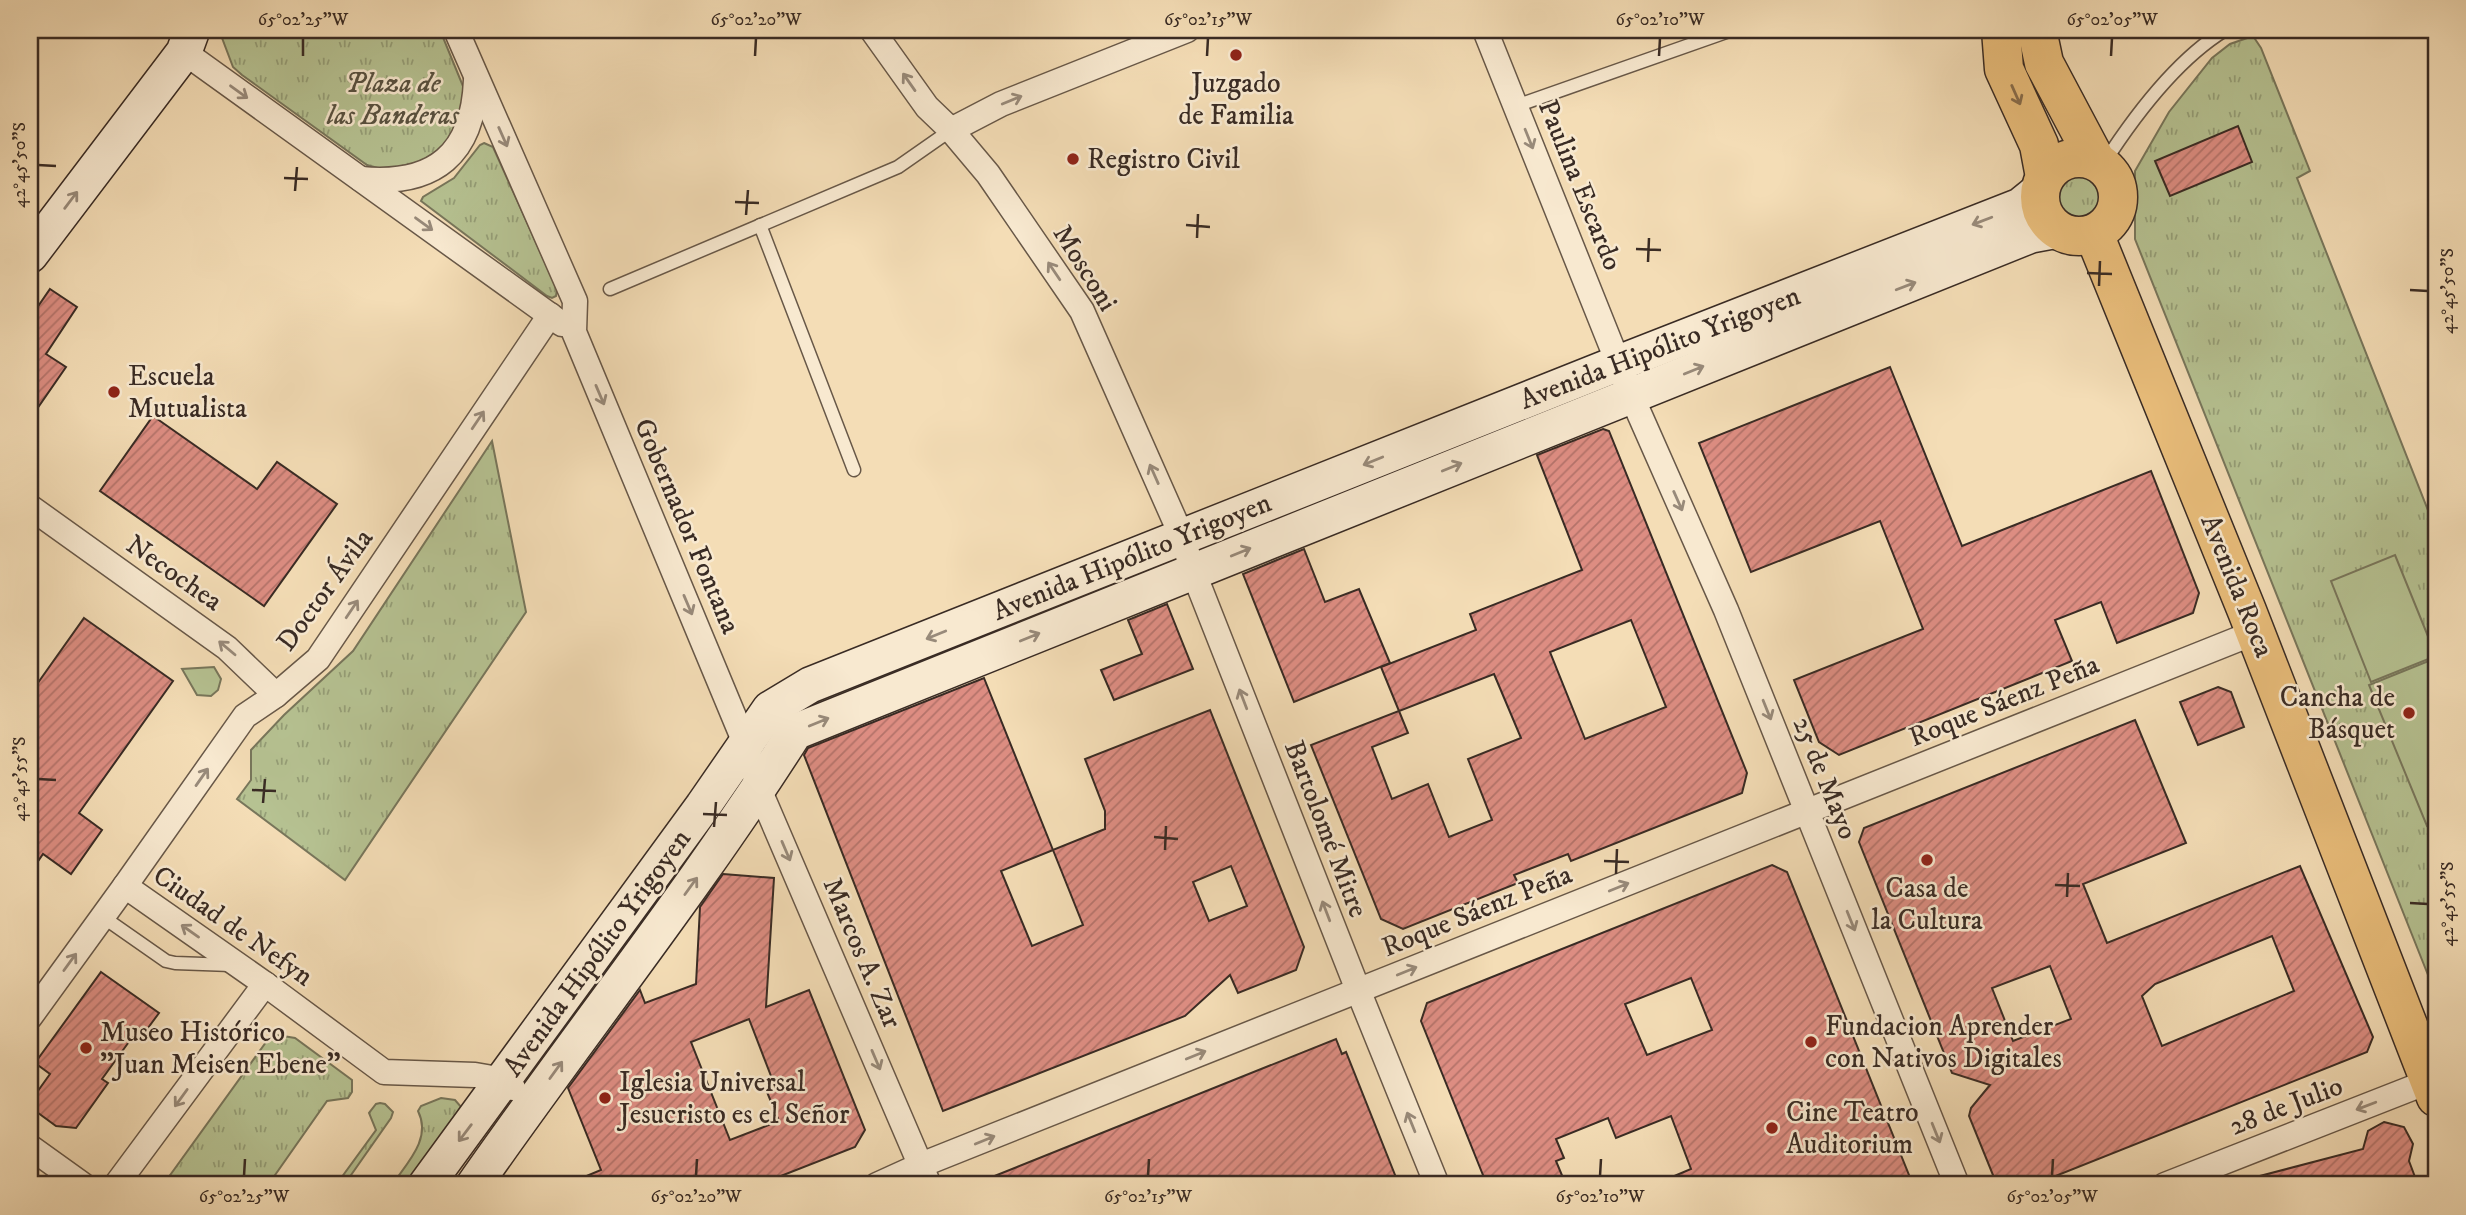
<svg xmlns="http://www.w3.org/2000/svg" width="2466" height="1215" font-family="'IM FELL DW Pica',serif">
<style>
.grass{fill:url(#grass-tufts);stroke:#78765b;stroke-width:2}
.garden{fill:#b6c292;stroke:#78765b;stroke-width:2}
.building{fill:url(#building-hatch);stroke:#392b24;stroke-width:2;fill-rule:evenodd}
.lines{fill:none;stroke-linecap:round;stroke-linejoin:round}
.lane-casing{stroke:#685848;stroke-width:15}
.street-casing{stroke:#685848;stroke-width:27}
.secondary-casing{stroke:#392b24;stroke-width:38}
.primary-casing{stroke:#392b24;stroke-width:41}
.lane{stroke:#f8e9d0;stroke-width:12}
.street{stroke:#f8e9d0;stroke-width:24}
.secondary{stroke:#f8e9d0;stroke-width:35}
.primary{stroke:#eabe7b;stroke-width:38}
.oneway{stroke:#988a7a}
.oneway2{stroke:#896d4b}
.ticks{fill:none;stroke:#392b24;stroke-width:2.5}
.poi-dot{fill:#8f2418;stroke:#f8e9d0;stroke-width:2.5}
.labels{text-anchor:middle;dominant-baseline:central;stroke-width:5;stroke-linejoin:round;paint-order:stroke}
.park-label{font-size:28px;font-style:italic;fill:#585140;stroke:#f8e9d0}
.poi-label{font-size:28px;fill:#392b24;stroke:#f8e9d0;text-anchor:start}
.street-label{font-size:28px;fill:#392b24;stroke:#f8e9d0}
.neatline{fill:none;stroke:#392b24;stroke-width:2.5}
.ticks-label{font-size:18px;text-anchor:middle;fill:#392b24}
</style>
<defs>
<pattern id="grass-tufts" width="24" height="20" patternUnits="userSpaceOnUse" patternTransform="scale(1.75)"><rect width="24" height="20" fill="#b6c292"/><path d="M3 7l-1-3M5 7V3M7 7l1-3M15 17l-1-3M17 17v-4M19 17l1-3" fill="none" stroke="#959e77"/></pattern>
<pattern id="building-hatch" width="6" height="6" patternUnits="userSpaceOnUse" patternTransform="scale(1.75)"><rect width="6" height="6" fill="#dd8d82"/><path d="M-1 1l2-2M0 6l6-6M5 7l2-2" fill="none" stroke="#b4736a"/></pattern>
</defs>
<rect width="100%" height="100%" fill="#f4ddb6"/>
<filter id="stains"><feTurbulence type="fractalNoise" baseFrequency=".00286" numOctaves="4"/><feColorMatrix values="0 0 0 0 .2 0 0 0 0 .09 0 0 0 0 .02 0 0 0 .5 -.17"/></filter>
<radialGradient id="worn" r=".72"><stop offset=".6" stop-color="#630" stop-opacity="0"/><stop offset="1" stop-color="#630" stop-opacity=".3"/></radialGradient>
<g class="grass">
<polygon points="219,30 440,30 465,91 465,105 447,144 418,164 385,170 367,165 242,75 233,67"/>
<polygon points="2253,36 2261,48 2310,171 2297,178 2433,523 2436,523 2436,995 2135,239 2135,171 2169,112 2212,58 2230,44"/>
<polygon points="484,143 493,147 557,289 556,296 552,298 547,296 421,201 423,197 454,178 480,145"/>
<circle cx="2079" cy="197" r="23"/>
<polygon points="492,441 526,612 345,880 237,799 251,780 251,750 284,715 353,651"/>
<polygon points="1148,567 1152,576 786,723 782,714"/>
<polygon points="724,803 730,808 557,1048 550,1043"/>
<polygon points="277,1035 295,1038 352,1080 352,1092 348,1098 327,1101 268,1185 163,1185 269,1038"/>
<path d="M441,1098L455,1100L462,1108L410,1185H392C407,1163 432,1139 418,1111L421,1106Z"/>
<polygon points="380,1103 385,1104 393,1112 391,1118 344,1185 336,1185 376,1130 369,1113 376,1104"/>
</g>
<g class="garden">
<polygon points="2395,555 2436,656 2371,682 2331,581"/>
<polygon points="2436,658 2436,823 2427,826 2369,685"/>
<polygon points="214,667 221,679 218,690 211,696 197,695 182,669"/>
</g>
<g class="building">
<polygon points="2238,126 2252,162 2170,196 2155,161"/>
<polygon points="50,289 77,307 46,354 66,367 30,419 30,318"/>
<polygon points="1890,367 1962,546 2151,471 2199,593 2193,613 2117,643 2101,602 2055,620 2072,661 1839,755 1819,742 1794,680 1923,629 1880,521 1751,572 1699,443"/>
<polygon points="153,416 257,489 277,462 337,504 264,606 100,491"/>
<path d="M1603,429L1609,431L1747,773L1742,793L1571,861L1568,854L1514,875L1518,883L1403,929L1381,919L1311,745L1399,711L1381,667L1476,630L1470,614L1582,570L1537,455ZM1631,620L1666,707L1585,739L1550,652ZM1494,674L1521,738L1468,759L1492,820L1449,837L1428,784L1392,799L1372,747L1408,733L1399,711Z"/>
<polygon points="1304,549 1325,602 1359,589 1390,663 1294,702 1243,574"/>
<polygon points="1167,604 1193,669 1114,700 1101,670 1142,654 1128,620"/>
<polygon points="84,618 173,681 79,813 102,830 71,874 43,854 30,873 30,694"/>
<path d="M984,678L1053,850L1105,829V811L1085,759L1210,710L1304,947L1296,970L1238,993L1230,975L1185,1016L943,1111L804,755L808,748ZM1053,850L1083,925L1032,946L1001,871ZM1231,866L1247,906L1209,921L1193,882Z"/>
<polygon points="2218,687 2231,692 2244,727 2198,745 2180,702"/>
<path d="M2135,720L2186,843L2083,884L2107,943L2300,866L2373,1037L2367,1052L2033,1185H1997L1969,1116L1971,1108L1990,1085L1952,1073L1859,842L1864,828ZM2272,936L2294,991L2162,1046L2142,996L2155,984ZM2050,966L2071,1019L2013,1041L1992,988Z"/>
<path d="M1772,865L1787,872L1913,1185H1653L1691,1169L1671,1116L1616,1138L1608,1118L1556,1139L1564,1158L1556,1161L1566,1185H1487L1421,1021L1427,1003ZM1691,978L1712,1030L1647,1055L1625,1004Z"/>
<path d="M723,874L774,878L766,1007L809,990L865,1130L855,1147L758,1185H565L601,1170L568,1088L640,990L645,1003L696,984L700,907ZM749,1019L776,1089L767,1092L779,1121L730,1140L691,1042Z"/>
<polygon points="101,972 159,1013 145,1032 139,1028 102,1079 108,1083 76,1128 56,1126 30,1107 30,1102 50,1074 35,1063"/>
<polygon points="1336,1039 1342,1054 1346,1052 1399,1185 972,1185"/>
<polygon points="2384,1122 2404,1127 2413,1144 2409,1161 2418,1185 2253,1185 2252,1178 2363,1149 2368,1131"/>
</g>
<g class="lines">
<defs>
<g id="lane">
<polyline points="1516,106 1732,30"/>
<path d="M2104,163C2135,115 2176,60 2225,30"/>
<polyline points="760,225 854,470"/>
<polyline points="610,289 898,167 951,130"/>
<polyline points="103,917 166,961 175,963 231,965"/>
</g>
<g id="street">
<polyline points="456,30 575,301 574,332 745,743 759,789 929,1185"/>
<polyline points="872,30 927,107 951,130 988,174 1082,311 1182,537 1193,571 1358,990 1437,1185"/>
<polyline points="1485,30 1631,395 1726,610 1957,1185"/>
<polyline points="184,52 562,324"/>
<polyline points="951,130 1001,104 1187,30"/>
<path d="M361,179C435,186 473,154 476,80"/>
<polyline points="30,507 227,648 276,695"/>
<polyline points="125,886 265,984 384,1072 475,1075 504,1080 513,1088"/>
<polyline points="30,1017 125,886 245,716 276,695 318,659 550,315"/>
<polyline points="30,1147 83,1185"/>
<polyline points="116,1185 265,984"/>
<polyline points="877,1185 921,1165 2256,632"/>
<polyline points="2165,1185 2430,1081"/>
</g>
<g id="secondary">
<polyline points="30,255 184,52 192,30"/>
<polyline points="426,1185 703,806 770,709 810,685 1619,363 2020,206 2041,189"/>
<path d="M474,1185C580,1033 696,888 795,732L2031,235L2058,230"/>
</g>
<g id="primary">
<polyline points="2001,30 2004,69 2039,145 2045,177"/>
<polyline points="2037,30 2044,63 2096,161"/>
<circle cx="2079" cy="197" r="39"/>
<polyline points="2094,234 2247,611 2436,1097"/>
</g>
</defs>
<use href="#lane" class="lane-casing"/>
<use href="#street" class="street-casing"/>
<use href="#secondary" class="secondary-casing"/>
<use href="#primary" class="primary-casing"/>
<use href="#lane" class="lane"/>
<use href="#street" class="street"/>
<use href="#secondary" class="secondary"/>
<use href="#primary" class="primary"/>
</g>
<defs><path id="oneway-shaft" d="M-6 0H5M1.5-3L5.5 0L1.5 3" fill="none" stroke-width="1.6" stroke-linecap="round" stroke-linejoin="round" transform="scale(1.75)"/></defs>
<g class="oneway">
<use href="#oneway-shaft" transform="translate(909 82) rotate(-125)"/>
<use href="#oneway-shaft" transform="translate(239 92) rotate(36)"/>
<use href="#oneway-shaft" transform="translate(1012 100) rotate(-22)"/>
<use href="#oneway-shaft" transform="translate(503 137) rotate(66)"/>
<use href="#oneway-shaft" transform="translate(1529 139) rotate(68)"/>
<use href="#oneway-shaft" transform="translate(71 200) rotate(-53)"/>
<use href="#oneway-shaft" transform="translate(1982 221) rotate(159)"/>
<use href="#oneway-shaft" transform="translate(424 224) rotate(36)"/>
<use href="#oneway-shaft" transform="translate(1054 271) rotate(-124)"/>
<use href="#oneway-shaft" transform="translate(1906 286) rotate(-21)"/>
<use href="#oneway-shaft" transform="translate(1694 370) rotate(-22)"/>
<use href="#oneway-shaft" transform="translate(600 395) rotate(67)"/>
<use href="#oneway-shaft" transform="translate(478 420) rotate(-56)"/>
<use href="#oneway-shaft" transform="translate(1373 461) rotate(158)"/>
<use href="#oneway-shaft" transform="translate(1452 467) rotate(-22)"/>
<use href="#oneway-shaft" transform="translate(1154 474) rotate(-114)"/>
<use href="#oneway-shaft" transform="translate(1678 501) rotate(66)"/>
<use href="#oneway-shaft" transform="translate(1241 552) rotate(-22)"/>
<use href="#oneway-shaft" transform="translate(688 605) rotate(67)"/>
<use href="#oneway-shaft" transform="translate(352 609) rotate(-56)"/>
<use href="#oneway-shaft" transform="translate(936 635) rotate(158)"/>
<use href="#oneway-shaft" transform="translate(1030 637) rotate(-22)"/>
<use href="#oneway-shaft" transform="translate(227 648) rotate(-140)"/>
<use href="#oneway-shaft" transform="translate(1243 699) rotate(-111)"/>
<use href="#oneway-shaft" transform="translate(1767 710) rotate(68)"/>
<use href="#oneway-shaft" transform="translate(819 722) rotate(-22)"/>
<use href="#oneway-shaft" transform="translate(202 777) rotate(-55)"/>
<use href="#oneway-shaft" transform="translate(786 851) rotate(67)"/>
<use href="#oneway-shaft" transform="translate(691 886) rotate(-54)"/>
<use href="#oneway-shaft" transform="translate(1619 887) rotate(-22)"/>
<use href="#oneway-shaft" transform="translate(1326 911) rotate(-111)"/>
<use href="#oneway-shaft" transform="translate(1851 921) rotate(68)"/>
<use href="#oneway-shaft" transform="translate(190 931) rotate(-145)"/>
<use href="#oneway-shaft" transform="translate(70 962) rotate(-54)"/>
<use href="#oneway-shaft" transform="translate(1407 971) rotate(-22)"/>
<use href="#oneway-shaft" transform="translate(1196 1055) rotate(-22)"/>
<use href="#oneway-shaft" transform="translate(876 1060) rotate(67)"/>
<use href="#oneway-shaft" transform="translate(556 1070) rotate(-54)"/>
<use href="#oneway-shaft" transform="translate(181 1098) rotate(126)"/>
<use href="#oneway-shaft" transform="translate(2366 1106) rotate(159)"/>
<use href="#oneway-shaft" transform="translate(1411 1122) rotate(-112)"/>
<use href="#oneway-shaft" transform="translate(465 1133) rotate(127)"/>
<use href="#oneway-shaft" transform="translate(1936 1133) rotate(68)"/>
<use href="#oneway-shaft" transform="translate(985 1140) rotate(-22)"/>
</g>
<use class="oneway2" href="#oneway-shaft" transform="translate(2016 95) rotate(66)"/>
<path class="ticks" d="M303,56V38M755,56L756,38M1207,56L1208,38M1659,56L1660,38M2111,56L2112,38M38,165L56,166M284,178L308,179M295,191L297,167M735,202L759,203M746,215L748,190M1186,225L1210,227M1197,238L1198,214M1636,249L1661,250M1648,262L1649,238M2087,273L2112,274M2099,286L2100,261M2410,290L2428,291M38,779L56,780M252,790L276,791M263,803L265,779M703,814L727,815M714,827L716,802M1154,837L1178,839M1165,850L1166,826M1604,861L1629,862M1616,874L1617,849M2055,885L2080,886M2067,897L2068,873M2410,903L2428,904M244,1176L245,1159M696,1176L697,1159M1148,1176L1149,1159M1600,1176L1601,1159M2052,1176L2053,1159"/>
<g class="poi-dot">
<circle cx="1236" cy="55" r="7"/>
<circle cx="1073" cy="159" r="7"/>
<circle cx="114" cy="392" r="7"/>
<circle cx="2409" cy="713" r="7"/>
<circle cx="1927" cy="860" r="7"/>
<circle cx="1811" cy="1042" r="7"/>
<circle cx="86" cy="1048" r="7"/>
<circle cx="605" cy="1098" r="7"/>
<circle cx="1772" cy="1128" r="7"/>
</g>
<g class="labels">
<g class="park-label">
<text x="393" y="83">Plaza de<tspan x="393" dy="32">las Banderas</tspan></text>
</g>
<g class="poi-label">
<text x="1236" y="83" text-anchor="middle">Juzgado<tspan x="1236" dy="32">de Familia</tspan></text>
<text x="1087" y="159">Registro Civil</text>
<text x="128" y="376">Escuela<tspan x="128" dy="32">Mutualista</tspan></text>
<text x="2395" y="697" text-anchor="end">Cancha de<tspan x="2395" dy="32">Básquet</tspan></text>
<text x="1927" y="888" text-anchor="middle">Casa de<tspan x="1927" dy="32">la Cultura</tspan></text>
<text x="1825" y="1026">Fundacion Aprender<tspan x="1825" dy="32">con Nativos Digitales</tspan></text>
<text x="100" y="1032">Museo Histórico<tspan x="100" dy="32">"Juan Meisen Ebene"</tspan></text>
<text x="619" y="1082">Iglesia Universal<tspan x="619" dy="32">Jesucristo es el Señor</tspan></text>
<text x="1786" y="1112">Cine Teatro<tspan x="1786" dy="32">Auditorium</tspan></text>
</g>
<g class="street-label">
<text transform="translate(1580 185) rotate(68)">Paulina Escardo</text>
<text transform="translate(1085 268) rotate(58)">Mosconi</text>
<text transform="translate(1660 348) rotate(-21)">Avenida Hipólito Yrigoyen</text>
<text transform="translate(687 526) rotate(67)">Gobernador Fontana</text>
<text transform="translate(1132 557) rotate(-22)">Avenida Hipólito Yrigoyen</text>
<text transform="translate(174 573) rotate(35)">Necochea</text>
<text transform="translate(2237 586) rotate(68)">Avenida Roca</text>
<text transform="translate(325 590) rotate(-54)">Doctor Ávila</text>
<text transform="translate(2004 701) rotate(-22)">Roque Sáenz Peña</text>
<text transform="translate(1825 778) rotate(68)">25 de Mayo</text>
<text transform="translate(1326 829) rotate(69)">Bartolomé Mitre</text>
<text transform="translate(1477 911) rotate(-22)">Roque Sáenz Peña</text>
<text transform="translate(233 926) rotate(35)">Ciudad de Nefyn</text>
<text transform="translate(597 953) rotate(-54)">Avenida Hipólito Yrigoyen</text>
<text transform="translate(862 953) rotate(67)">Marcos A. Zar</text>
<text transform="translate(2286 1106) rotate(-21)">28 de Julio</text>
</g>
</g>
<rect width="2466" height="1215" fill="none" stroke="#f4ddb6" stroke-width="77"/>
<rect x="38" y="38" width="2390" height="1138" class="neatline"/>
<g class="ticks-label">
<text x="303" y="25">65°02'25"W</text>
<text x="756" y="25">65°02'20"W</text>
<text x="1208" y="25">65°02'15"W</text>
<text x="1660" y="25">65°02'10"W</text>
<text x="2112" y="25">65°02'05"W</text>
<text transform="translate(19 165) rotate(-90)" y="6">42°45'50"S</text>
<text transform="translate(2447 291) rotate(-90)" y="6">42°45'50"S</text>
<text transform="translate(19 779) rotate(-90)" y="6">42°45'55"S</text>
<text transform="translate(2447 904) rotate(-90)" y="6">42°45'55"S</text>
<text x="244" y="1202">65°02'25"W</text>
<text x="696" y="1202">65°02'20"W</text>
<text x="1148" y="1202">65°02'15"W</text>
<text x="1600" y="1202">65°02'10"W</text>
<text x="2052" y="1202">65°02'05"W</text>
</g>
<rect width="100%" height="100%" filter="url(#stains)"/>
<rect width="100%" height="100%" fill="url(#worn)"/>
</svg>
